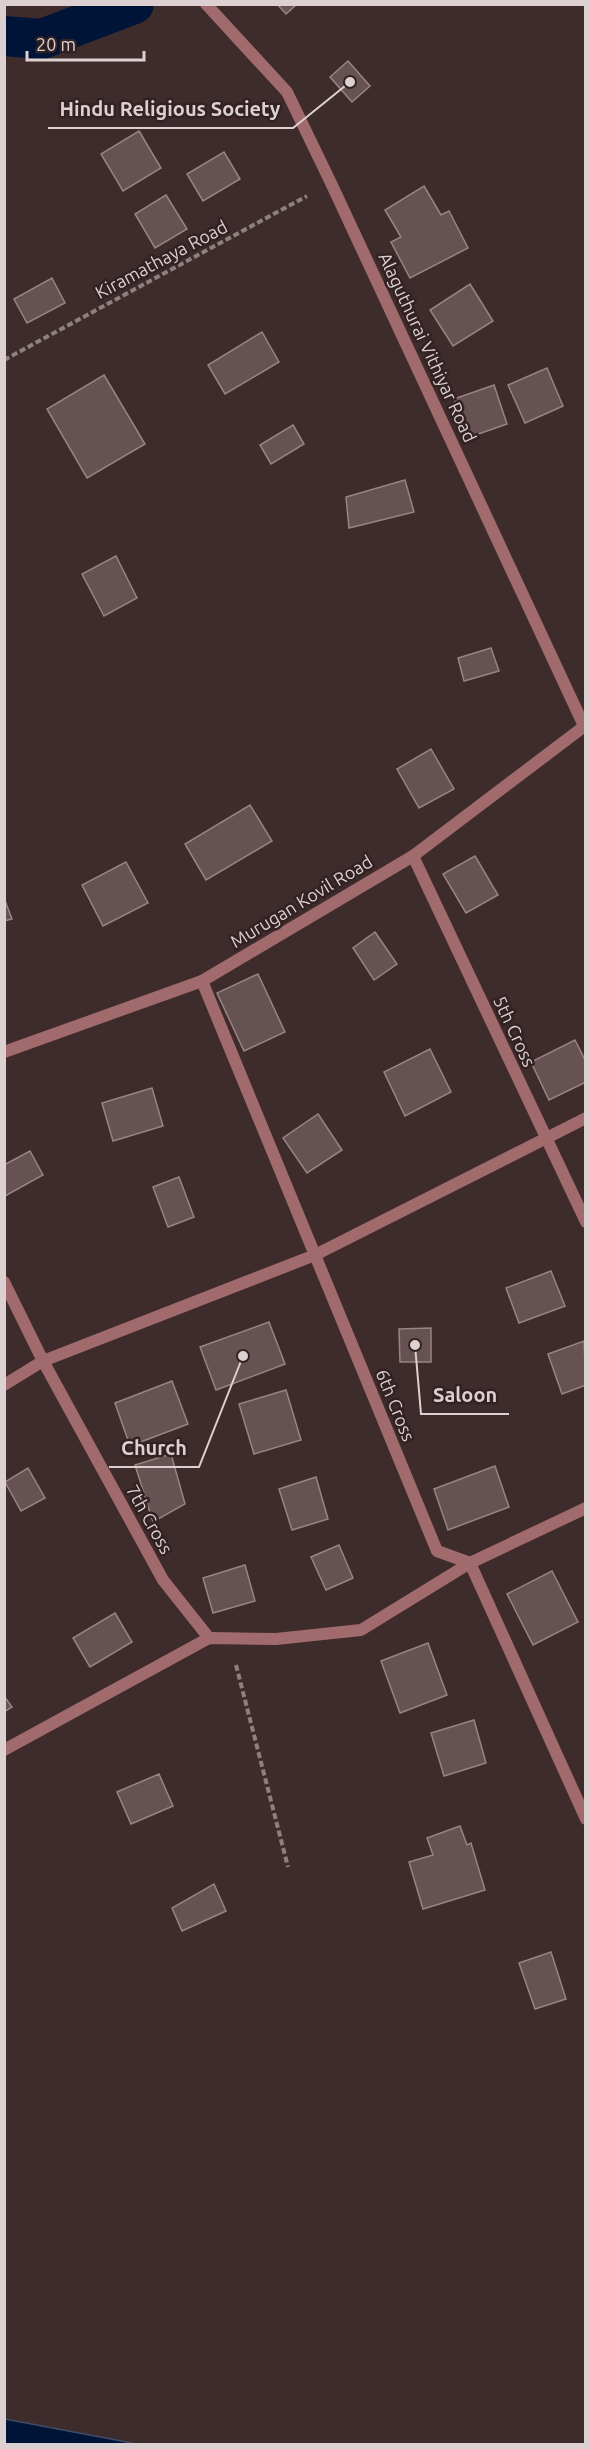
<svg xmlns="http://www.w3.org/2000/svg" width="590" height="2449" font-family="Ubuntu,sans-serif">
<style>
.water{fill:#001438;stroke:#424c66;stroke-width:1.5}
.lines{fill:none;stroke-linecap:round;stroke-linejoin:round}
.canal{stroke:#001438;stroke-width:40}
.building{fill:#665252;stroke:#998383;stroke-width:1.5}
.path{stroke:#8f8080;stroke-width:4;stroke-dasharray:6 3;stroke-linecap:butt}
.minor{stroke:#a16a6c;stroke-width:12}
.labels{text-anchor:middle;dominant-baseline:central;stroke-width:5;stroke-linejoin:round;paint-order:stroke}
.street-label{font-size:18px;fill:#dcd0d0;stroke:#332223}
.leader{fill:none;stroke:#dcd0d0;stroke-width:2}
.callout-dot{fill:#dcd0d0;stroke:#332223;stroke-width:2}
.callout-label{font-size:20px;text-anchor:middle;font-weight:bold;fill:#dcd0d0;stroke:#332223;stroke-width:5;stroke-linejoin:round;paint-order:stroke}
</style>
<rect width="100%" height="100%" fill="#3e2c2c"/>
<polygon class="water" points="5,2419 137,2444 5,2444"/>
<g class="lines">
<polyline class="canal" points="4,36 42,39 134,4"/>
</g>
<g class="building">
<polygon points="277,4 297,4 286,14"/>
<polygon points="348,61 370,86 352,102 330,77"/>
<polygon points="139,131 161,168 123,191 101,154"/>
<polygon points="224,152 240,179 203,201 187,174"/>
<polygon points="424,186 441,215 449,211 468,248 410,278 391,242 401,237 385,210"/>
<polygon points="166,195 187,229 155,248 135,214"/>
<polygon points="52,278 65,303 27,323 14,299"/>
<polygon points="470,284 493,321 453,346 430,310"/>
<polygon points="262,332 279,362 225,394 208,365"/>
<polygon points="547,368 563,406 525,423 508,385"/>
<polygon points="104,375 145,444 87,478 47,409"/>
<polygon points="494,385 507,424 467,438 454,399"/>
<polygon points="293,425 304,444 271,464 260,445"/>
<polygon points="405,480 414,512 349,528 346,497"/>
<polygon points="116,556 137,598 104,616 82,574"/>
<polygon points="491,648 499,671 464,681 458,658"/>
<polygon points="431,749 454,789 419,808 397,769"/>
<polygon points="250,805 272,841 206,880 185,844"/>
<polygon points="475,856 498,895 466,913 443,874"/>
<polygon points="126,862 148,903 103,926 82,885"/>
<polygon points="4,898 12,919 4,921"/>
<polygon points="375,932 397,964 374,980 353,948"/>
<polygon points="258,974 285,1032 244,1051 217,993"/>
<polygon points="575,1040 586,1062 586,1082 549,1100 531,1062"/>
<polygon points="430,1049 451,1092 405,1116 384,1072"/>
<polygon points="152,1088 163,1126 113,1141 102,1103"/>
<polygon points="318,1114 342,1150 307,1173 283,1138"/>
<polygon points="30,1151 43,1175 5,1196 4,1165"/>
<polygon points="179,1177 194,1217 168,1227 153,1187"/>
<polygon points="551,1271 565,1306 519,1323 506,1288"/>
<polygon points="269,1322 285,1364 216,1390 200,1347"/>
<polygon points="431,1328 431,1362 400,1362 399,1329"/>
<polygon points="584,1341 586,1385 562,1394 548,1354"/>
<polygon points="172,1381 188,1424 130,1446 115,1403"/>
<polygon points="286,1390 301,1440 254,1454 239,1404"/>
<polygon points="171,1454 185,1504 153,1522 135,1465"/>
<polygon points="495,1466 509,1507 448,1530 434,1489"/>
<polygon points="28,1468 45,1498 21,1511 5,1482"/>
<polygon points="316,1477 328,1519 292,1530 279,1489"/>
<polygon points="339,1545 353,1578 326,1590 311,1557"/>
<polygon points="245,1565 255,1601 213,1613 203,1578"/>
<polygon points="552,1571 578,1622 533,1645 507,1594"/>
<polygon points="115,1613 132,1642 90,1667 73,1638"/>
<polygon points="428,1643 447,1695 400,1713 381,1661"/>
<polygon points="4,1696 12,1707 4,1712"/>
<polygon points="474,1720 486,1763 444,1776 431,1733"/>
<polygon points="159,1774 173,1806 131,1824 117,1792"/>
<polygon points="460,1826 467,1845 471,1843 485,1890 423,1909 409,1862 433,1855 427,1838"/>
<polygon points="214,1884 226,1911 182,1931 172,1908"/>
<polygon points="551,1952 566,1999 535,2009 519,1963"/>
</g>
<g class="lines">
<g class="path">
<polyline points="4,360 307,196"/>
<polyline points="236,1665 288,1867"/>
</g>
<g class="minor">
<polyline points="206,4 287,92 331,183 584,726"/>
<polyline points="413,856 586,1222"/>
<polyline points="202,981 437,1551 470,1563 586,1819"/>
<polyline points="4,1052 202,981 413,856 586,725"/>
<polyline points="4,1282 43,1361 163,1580 209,1638"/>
<polyline points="4,1385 43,1361 315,1255 586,1118"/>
<polyline points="4,1750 209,1638 276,1639 361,1630 470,1563 586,1508"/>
</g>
</g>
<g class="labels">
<g class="street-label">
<text transform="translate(161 259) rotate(-28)">Kiramathaya Road</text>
<text transform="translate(428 347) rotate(65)">Alaguthurai Vithiyar Road</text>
<text transform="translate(301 901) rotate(-31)">Murugan Kovil Road</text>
<text transform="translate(515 1031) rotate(65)">5th Cross</text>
<text transform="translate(396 1405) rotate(68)">6th Cross</text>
<text transform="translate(150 1519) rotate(61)">7th Cross</text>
</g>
</g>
<path class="leader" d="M350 82L293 128H48M415 1345L421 1414H509M243 1356L199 1467H109"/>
<g class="callout-dot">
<circle cx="350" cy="82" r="6"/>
<circle cx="415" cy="1345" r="6"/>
<circle cx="243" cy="1356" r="6"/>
</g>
<g class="callout-label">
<text x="170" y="116">Hindu Religious Society</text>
<text x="465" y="1402">Saloon</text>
<text x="154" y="1455">Church</text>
</g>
<rect width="590" height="2449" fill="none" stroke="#dcd0d0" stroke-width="12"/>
<path d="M27 51v9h117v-9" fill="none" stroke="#dcd0d0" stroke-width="3"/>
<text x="36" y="51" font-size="18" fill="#dcd0d0" stroke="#332223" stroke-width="4.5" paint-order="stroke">20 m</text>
</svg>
